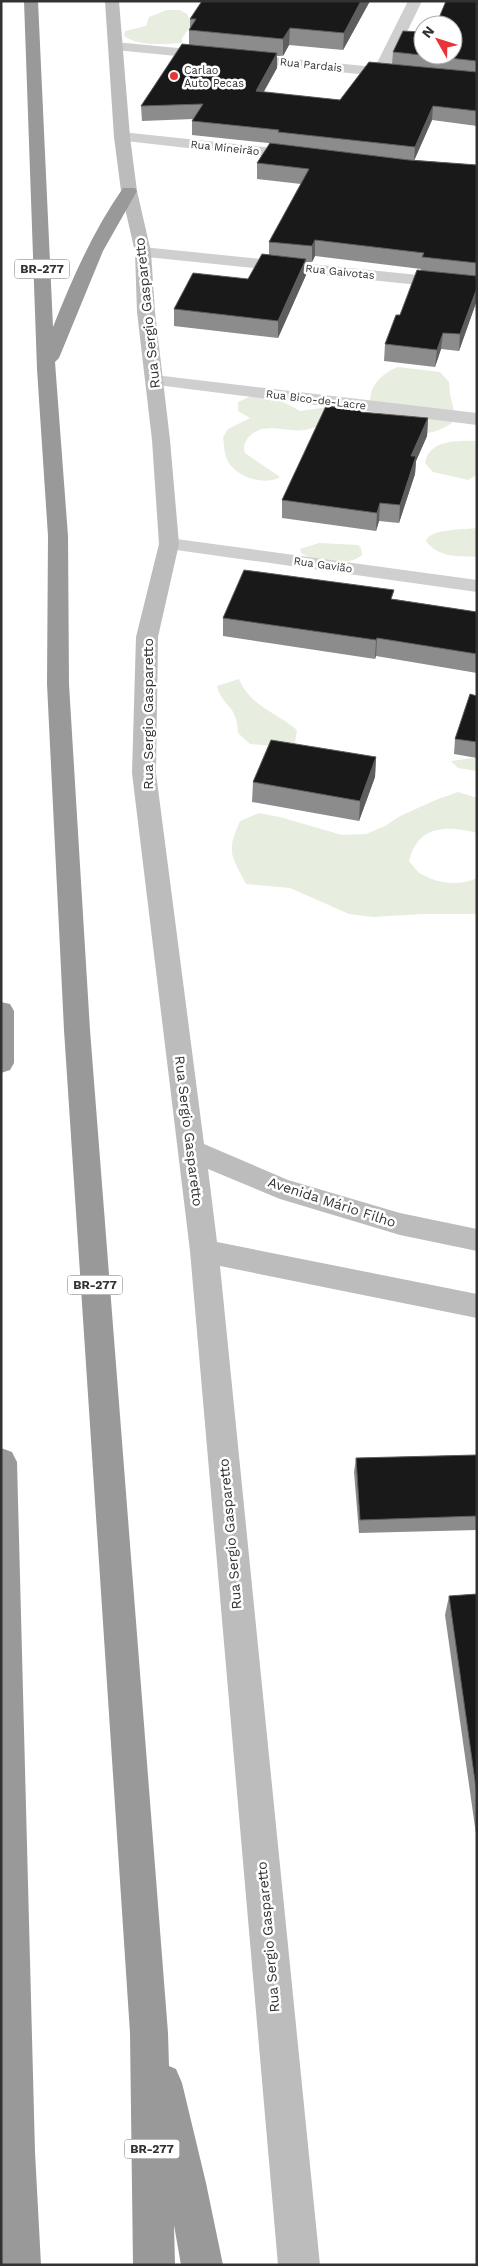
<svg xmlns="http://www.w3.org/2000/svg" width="478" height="2266" font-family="'Work Sans',sans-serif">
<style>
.green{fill:#e7eee0}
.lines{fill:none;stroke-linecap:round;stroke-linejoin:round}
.street{fill:#cfcfcf;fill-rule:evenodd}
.secondary{fill:#bcbcbc;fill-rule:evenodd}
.highway{fill:#999;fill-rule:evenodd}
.wall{fill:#8c8c8c}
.shaded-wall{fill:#5e5e5e}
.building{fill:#191919;stroke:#5e5e5e}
.poi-dot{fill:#e93337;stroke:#fff;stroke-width:2}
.labels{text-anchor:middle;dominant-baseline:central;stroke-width:5;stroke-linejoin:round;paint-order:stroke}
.far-street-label{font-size:11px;fill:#323232;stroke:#fff}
.far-poi-label{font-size:11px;fill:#323232;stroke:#fff;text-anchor:start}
.shield{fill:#fff;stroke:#707070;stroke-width:1}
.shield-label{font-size:12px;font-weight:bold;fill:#323232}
.street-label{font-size:14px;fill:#323232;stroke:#fff}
</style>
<rect width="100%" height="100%" fill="#fff"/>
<g class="green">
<path d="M167,10H180L187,14L192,24L182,38V43C165,44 139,47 124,36L125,31L146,26L149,17Z"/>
<path d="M398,367L440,372L449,382L450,394L454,411L452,423C427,439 416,434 390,422C385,420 377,417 374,412C362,392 381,373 398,367Z"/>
<path d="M253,395L278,399L300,411L328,407L333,416C326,421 318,427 309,429C289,435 263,419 248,438C244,443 243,447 245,453L280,477C264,487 232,476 226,457C224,451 224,444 223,437L228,429L250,418L238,411V402Z"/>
<path d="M477,441V475L468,480L433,472L425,463C428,440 458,440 477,441Z"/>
<path d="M477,528V557C458,556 438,558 426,541C430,528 465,530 477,528Z"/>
<path d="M319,543L358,545L361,548L362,555C347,568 316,562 301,553L300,549Z"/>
<path d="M239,679C250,706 276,712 297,730L295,743L273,746L250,744L238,733C237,703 223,709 217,686Z"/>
<polygon points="472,758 477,758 477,771 458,768 451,761"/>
<path d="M458,792L477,798V833C446,825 418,825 409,861C413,866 418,873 423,875C439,884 461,886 477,878V914H423L373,917L349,914L290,888L246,884C231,854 226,853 240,821L259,813L280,817L342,835L366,834L385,826L400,816L438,799Z"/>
</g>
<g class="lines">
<g class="street">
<polygon points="408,1 422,1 389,69 405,71 407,74 400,78 115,50 108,46 115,42 375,67"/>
<polygon points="122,132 302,151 307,153 310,156 307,159 302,161 117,140 114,137 117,134"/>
<polygon points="143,247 477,281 477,291 137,256 135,252 137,248"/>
<polygon points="155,375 477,413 477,425 149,384 146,380 149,376"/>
<polygon points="169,538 477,580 477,592 162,548 159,544 162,540"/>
</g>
<polygon class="secondary" points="105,1 119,1 130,137 137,191 151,252 155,312 170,440 179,544 158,637 156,773 204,1144 288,1180 400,1213 477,1229 477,1251 400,1235 280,1199 208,1169 217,1242 477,1294 477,1318 220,1266 320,2265 278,2265 190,1251 132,773 136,637 159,544 152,440 137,312 135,252 121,191 114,137"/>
<g class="highway">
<path d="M24,1H38L53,327C72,279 93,231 123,188H135L137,191L103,251L59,358L55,362L68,536L69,684L90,1030L168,2033L169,2066L176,2069L182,2083L206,2183L223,2265H181L174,2225L175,2265H133L130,2033L64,1030L47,684L48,536L37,369Z"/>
<polygon points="1,1002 10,1004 14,1011 14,1063 10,1070 1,1073"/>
<polygon points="1,1448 12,1452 17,1462 35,2152 41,2265 1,2265"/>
</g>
</g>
<g class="wall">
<polygon points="202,1 370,1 343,50 289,45 283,56 277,56 277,68 263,92 340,100 392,64 393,52 423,55 477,1 477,126 432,120 414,160 477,165 477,300 459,351 441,349 435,367 384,361 385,344 400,315 421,269 315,256 312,262 306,262 306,275 278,338 174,326 174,309 248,279 269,255 269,242 301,184 257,179 257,163 278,144 192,135 192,121 193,119 142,121 141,106 189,45 189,30 190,28 190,19"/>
<polygon points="362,413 428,418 427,436 416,461 415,474 399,523 379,521 376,531 282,518 282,500"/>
<polygon points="393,599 477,612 477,673 376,656 375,659 223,636 223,618"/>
<polygon points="477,696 477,758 454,754 455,739"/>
<polygon points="376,757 375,777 359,821 252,802 253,782"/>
<polygon points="477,1455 477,1530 359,1533 354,1472 356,1458"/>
<polygon points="477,1594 477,1841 445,1615 449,1596"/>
</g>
<g class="shaded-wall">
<polygon points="361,1 370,1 343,50 344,33"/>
<polygon points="290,28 289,45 283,56 283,39"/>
<polygon points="277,53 277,68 256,106 256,91"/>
<polygon points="433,106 432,120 414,161 415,147"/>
<polygon points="315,240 315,256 312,262 312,246"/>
<polygon points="306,259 306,275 278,338 278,321"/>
<polygon points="477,288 477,300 459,351 460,334"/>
<polygon points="443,333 441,349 435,367 437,350"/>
<polygon points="428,418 427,436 416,461 415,474 399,523 400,505 411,456"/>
<polygon points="380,503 379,521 376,531 377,513"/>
<polygon points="377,638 376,656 375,659 376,640"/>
<polygon points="376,757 375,777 359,821 360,801"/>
</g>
<g class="building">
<polygon points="202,1 361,1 344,33 290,28 283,39 189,30 196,19 190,19"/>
<polygon points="446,1 477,1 477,61 393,52 403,31 423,32 423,55 453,55 453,25 436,25"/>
<polygon points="182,44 277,53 256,91 340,100 369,62 477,72 477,111 433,106 415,147 278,132 279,130 192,121 203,104 141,106"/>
<polygon points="270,143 409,160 477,165 477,263 422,257 424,253 315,240 312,246 269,242 309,169 257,163"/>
<polygon points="262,254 306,259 278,321 174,309 193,273 248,279"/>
<polygon points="417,270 477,276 477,288 460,334 443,333 437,350 385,344 396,315 400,315"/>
<polygon points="326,406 362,410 361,412 428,418 411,456 416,456 400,505 380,503 377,513 282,500"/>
<polygon points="244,570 394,590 391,599 477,612 477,654 377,638 376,640 223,618"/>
<polygon points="470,694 477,696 477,742 455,739"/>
<polygon points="271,740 376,757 360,801 253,782"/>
<polygon points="477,1455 477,1516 360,1520 356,1458"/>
<polygon points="477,1594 477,1795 449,1596"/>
</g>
<circle class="poi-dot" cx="174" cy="76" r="5"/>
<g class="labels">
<g class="far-street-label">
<text transform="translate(311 65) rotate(6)">Rua Pardais</text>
<text transform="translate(225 148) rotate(6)">Rua Mineirão</text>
<text transform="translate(340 272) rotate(6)">Rua Gaivotas</text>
<text transform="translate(316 400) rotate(7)">Rua Bico-de-Lacre</text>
<text transform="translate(323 565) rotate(8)">Rua Gavião</text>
</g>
<g class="far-poi-label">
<text x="184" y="70">Carlao<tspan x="184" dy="13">Auto Pecas</tspan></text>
</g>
<g class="shield">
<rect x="14.5" y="259.5" width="55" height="19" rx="4"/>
<rect x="67.5" y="1275.5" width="55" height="19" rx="4"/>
<rect x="124.5" y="2139.5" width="55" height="19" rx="4"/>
</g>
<g class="shield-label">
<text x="42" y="269">BR-277</text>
<text x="95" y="1285">BR-277</text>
<text x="152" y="2149">BR-277</text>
</g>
<g class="street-label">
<text transform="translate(147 313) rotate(-96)">Rua Sergio Gasparetto</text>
<text transform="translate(148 714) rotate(-90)">Rua Sergio Gasparetto</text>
<text transform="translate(189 1131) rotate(83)">Rua Sergio Gasparetto</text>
<text transform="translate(332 1202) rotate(18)">Avenida Mário Filho</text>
<text transform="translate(230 1534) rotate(-95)">Rua Sergio Gasparetto</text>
<text transform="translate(268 1937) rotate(-95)">Rua Sergio Gasparetto</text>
</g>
</g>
<rect width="478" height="2266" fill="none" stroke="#323232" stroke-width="5"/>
<g transform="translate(438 40) rotate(309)"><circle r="24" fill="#ffffff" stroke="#adadad"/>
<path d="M0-4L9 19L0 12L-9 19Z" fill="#e93337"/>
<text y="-8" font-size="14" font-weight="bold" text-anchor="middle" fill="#323232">N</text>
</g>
</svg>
